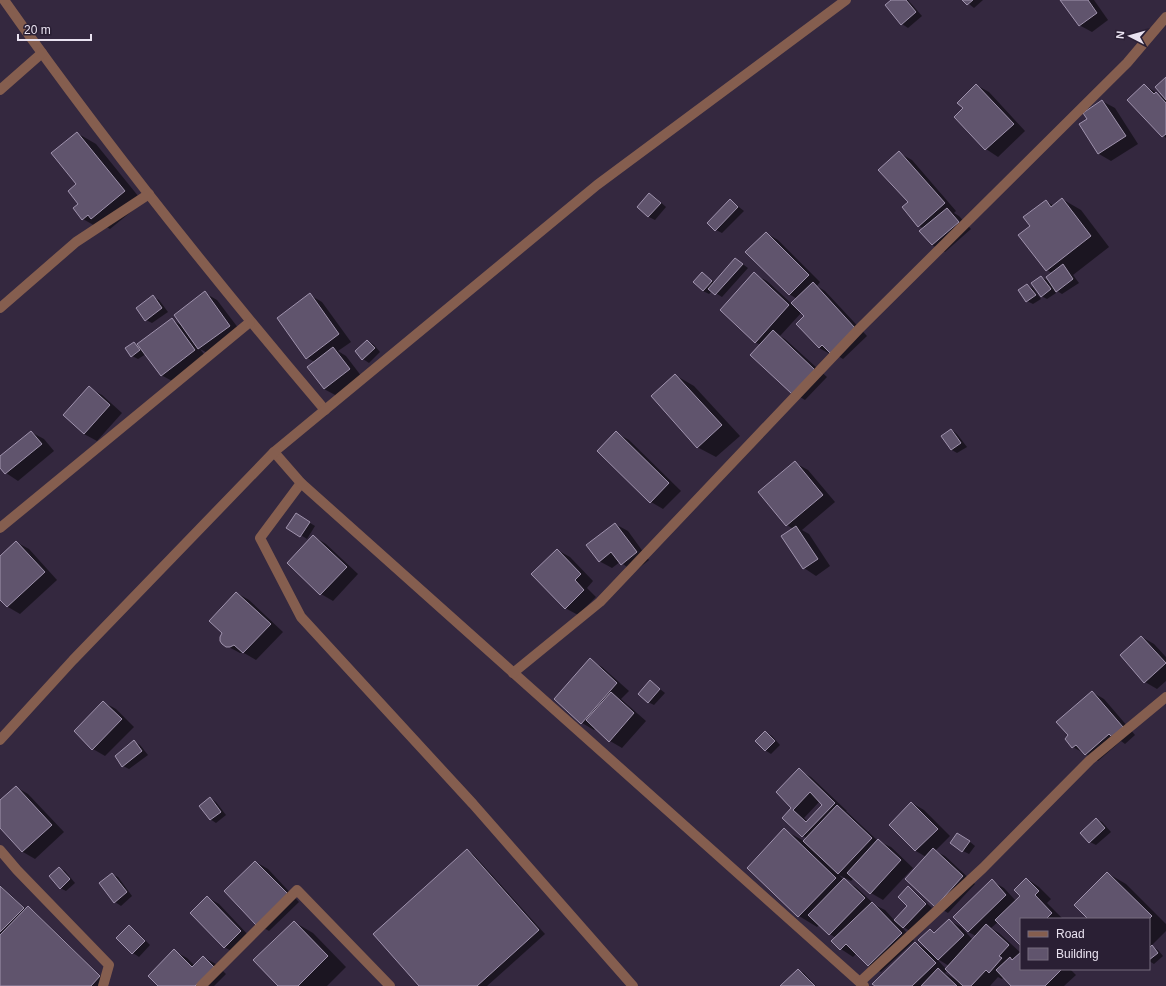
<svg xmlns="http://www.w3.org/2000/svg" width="1166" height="986" font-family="Helvetica,sans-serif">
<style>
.shadow{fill:#0007;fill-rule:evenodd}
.building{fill:#60546d;stroke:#a093ae;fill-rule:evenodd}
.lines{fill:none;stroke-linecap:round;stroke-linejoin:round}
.lane{stroke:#855e4f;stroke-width:10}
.street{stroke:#855e4f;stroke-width:10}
</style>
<rect width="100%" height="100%" fill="#34283f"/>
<g class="shadow">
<polygon points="892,0 908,0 922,16 908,28 902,24 886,5"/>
<polygon points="964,0 983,0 974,8"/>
<polygon points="1062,0 1094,0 1108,20 1092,32 1079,25"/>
<polygon points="976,85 989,92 1025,131 998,157 986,149 955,117 964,108"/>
<polygon points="1144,85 1166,99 1166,138 1128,100"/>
<polygon points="1102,101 1115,108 1138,144 1111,161 1099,154 1080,125 1088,119"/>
<polygon points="77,133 96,144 143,202 110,229 105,226 102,230 83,219 78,185"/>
<polygon points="899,153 912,160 956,211 954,213 959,216 971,229 945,252 932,245 924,229 919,226 909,202"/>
<polygon points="650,194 656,198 666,207 655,220 649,217 638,207"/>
<polygon points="1062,199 1081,210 1109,247 1073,275 1079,283 1062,294 1054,289 1056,293 1047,299 1041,296 1041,277 1051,282 1052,273 1047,270 1031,226 1046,201 1054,206"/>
<polygon points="730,200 744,211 722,233 716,230"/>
<polygon points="766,233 778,240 820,282 817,286 825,291 867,336 843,359 833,353 832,355 819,348 805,316 802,312 780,336 785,339 827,377 805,400 793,393 761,345 755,342 754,274 767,281 792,304 797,299 789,294"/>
<polygon points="736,259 748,268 722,297 712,291 709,294 703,291 702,273 715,283"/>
<polygon points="1027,285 1033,288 1041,299 1033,304 1027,301"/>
<polygon points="205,293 217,300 242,333 211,355 200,349 207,358 174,382 161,375 146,354 138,359 132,356 134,343 137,345 172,320 183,326"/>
<polygon points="310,295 322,302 351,342 338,351 346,356 362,377 337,396 324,389 315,362 307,358"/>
<polygon points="153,297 159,300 168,312 152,323 146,320"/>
<polygon points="368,341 374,345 380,352 369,363 363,359"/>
<polygon points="675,375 694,386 740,436 716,457 697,447"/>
<polygon points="89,388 102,395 122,413 97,441 84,434"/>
<polygon points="952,430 957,434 967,447 957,453 952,450 943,436"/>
<polygon points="31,432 44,439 54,451 18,481 6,473 0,467 0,457"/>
<polygon points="616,433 629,440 681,491 663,509 651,502"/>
<polygon points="795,463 808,470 835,502 802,530 809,534 830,566 816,576 804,568 793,529 787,525"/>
<polygon points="302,518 315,526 307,539 288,527"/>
<polygon points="615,524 628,531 649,560 634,572 620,562 612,568 599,561"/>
<polygon points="313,536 326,544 358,574 333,601 321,594"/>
<polygon points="16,542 29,549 57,580 20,614 8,607 0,598 0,557"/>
<polygon points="557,550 570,557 593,581 587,588 596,597 578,615 565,608"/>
<polygon points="237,593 249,600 283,632 256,660 244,653 240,653 223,644"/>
<polygon points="1142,637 1154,644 1166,657 1166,681 1157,689 1145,682"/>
<polygon points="590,660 602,667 629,691 621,699 646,721 622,748 610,741 596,728 594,730 582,723"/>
<polygon points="650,681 665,693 654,705 648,702"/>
<polygon points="1092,692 1104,699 1135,735 1125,744 1121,741 1098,761 1073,747"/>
<polygon points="103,702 116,709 134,727 105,756 93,749"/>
<polygon points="766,732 772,736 780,745 771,754 765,750"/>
<polygon points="134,742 140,745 148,755 129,769 123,766"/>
<path d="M799,770L811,777L847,811H846L878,841L891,847L913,868L883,900L871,893L854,878L851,881L839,875L844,880L856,887L875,905L885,910L895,921L908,906V887L914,891L932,908L910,931L900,925L914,941L881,972L868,965L857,953L853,957L841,949L833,941L836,938L830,934L820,924L817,927L799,916L784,830L804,841L807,839L783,818L793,808ZM820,801L824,805L808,821L804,818Z"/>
<polygon points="16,787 28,794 64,832 35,859 23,852 0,827 0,802"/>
<polygon points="210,798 216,802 226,815 216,823 210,819"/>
<polygon points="912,803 924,810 950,836 935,851 945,856 975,884 948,913 936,906 926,857 916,851 890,825"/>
<polygon points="1096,819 1102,822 1111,832 1096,845 1090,842"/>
<polygon points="964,837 975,846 969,854 963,851"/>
<polygon points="467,850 473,854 545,934 487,986 421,986"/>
<polygon points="256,862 268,869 299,902 269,931 257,924"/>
<polygon points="59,868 65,871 75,883 66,891 60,888"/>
<polygon points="1107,873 1126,884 1166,924 1166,931 1151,946 1158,950 1163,956 1154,964 1149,961 1149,919 1090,919"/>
<polygon points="112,874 118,877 132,896 121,906 115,902"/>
<path d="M1027,879L1039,887L1051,899L1047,903L1063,919H1021V945L998,922L991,928L999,933L1021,953V969H1070L1076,975L1064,986H1013L1004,977L1002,979L998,977L990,986H876L916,943L929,951L930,930L936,933L949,920L961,927L973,940L976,936L968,932L992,881L1004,888L1016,901L1021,896ZM936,958L949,966L946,969ZM948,970L958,981L945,973Z"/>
<polygon points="0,885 26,909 28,907 34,911 105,980 100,986 0,986"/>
<polygon points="207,897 219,904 252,939 237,954 224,947"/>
<polygon points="294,922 313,933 346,967 327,986 280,986"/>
<polygon points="129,926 135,930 150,945 139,957 133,953"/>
<polygon points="174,951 187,958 195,966 203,957 216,964 226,974 214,986 159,986"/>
<polygon points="798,970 804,973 816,986 782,986"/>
</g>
<g class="building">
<polygon points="891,0 906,0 916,12 901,25 885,5"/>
<polygon points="962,0 973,0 967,5"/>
<polygon points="1060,0 1088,0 1097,13 1079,26"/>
<polygon points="1166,77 1166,100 1155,87"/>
<polygon points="976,84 1014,124 985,150 954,117 963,108 957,103"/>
<polygon points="1144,84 1154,94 1156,92 1166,103 1166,134 1162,137 1127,100"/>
<polygon points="1102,100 1126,136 1098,154 1079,124 1087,119 1083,113"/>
<polygon points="77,132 125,191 91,219 88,215 82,220 73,208 78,204 68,191 76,184 51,153"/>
<polygon points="899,151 945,203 918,227 902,207 908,202 878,170"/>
<polygon points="649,193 661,203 648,217 637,207"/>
<polygon points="1062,198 1091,236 1046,271 1018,235 1030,226 1023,217 1046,200 1051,207"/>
<polygon points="730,199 738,207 715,231 707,223"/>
<polygon points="947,208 959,222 932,245 919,231"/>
<polygon points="766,232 809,275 789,295 745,252"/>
<polygon points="735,258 743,264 715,295 708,289"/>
<polygon points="1063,264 1073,279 1056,292 1046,277"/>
<polygon points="702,272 712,281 703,291 693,282"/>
<polygon points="754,272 789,305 755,343 720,310"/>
<polygon points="1041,276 1051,289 1041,297 1031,283"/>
<polygon points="813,282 855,328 830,353 822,345 819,348 796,324 804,316 791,303"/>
<polygon points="1027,284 1036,295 1026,302 1018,290"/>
<polygon points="205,291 230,326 198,349 174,315"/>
<polygon points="310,293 339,334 306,359 277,318"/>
<polygon points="153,295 162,308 145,321 136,308"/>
<polygon points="172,318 195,350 161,376 137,344"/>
<polygon points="773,330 815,370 792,394 750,355"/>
<polygon points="367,340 375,348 362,360 355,351"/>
<polygon points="134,342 140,350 131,357 125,348"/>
<polygon points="333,347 350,369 324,389 307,367"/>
<polygon points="675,374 722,425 697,448 651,396"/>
<polygon points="89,386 110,405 84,434 63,415"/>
<polygon points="951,429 961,443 951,450 941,436"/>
<polygon points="31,431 42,444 5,474 0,468 0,456"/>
<polygon points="616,431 669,483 650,503 597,451"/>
<polygon points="795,461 823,495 786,526 758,492"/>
<polygon points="296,513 310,522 300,537 286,528"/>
<polygon points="615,523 637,552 621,565 611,552 599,562 586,545"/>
<polygon points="796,526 818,559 803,569 781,536"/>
<polygon points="313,535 347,567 320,595 287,563"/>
<polygon points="16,541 45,572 7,607 0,600 0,556"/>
<polygon points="557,549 581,574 575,580 584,590 565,609 531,574"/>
<polygon points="236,592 271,624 243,653 234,645 230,647 226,647 222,644 220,641 220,637 222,633 209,621"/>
<polygon points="1141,636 1166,663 1144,683 1120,655"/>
<polygon points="590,658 617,683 581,724 554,699"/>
<polygon points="650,680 660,689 648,703 638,694"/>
<polygon points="1092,691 1123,727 1112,737 1109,734 1085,755 1076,745 1072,748 1065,739 1068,735 1056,722"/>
<polygon points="611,692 634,713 609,742 586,720"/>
<polygon points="103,701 122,719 92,750 74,731"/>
<polygon points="765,731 775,741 765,751 755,741"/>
<polygon points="134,740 142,751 122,767 115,756"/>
<path d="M799,768L835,803L802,837L782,818L791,808L776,792ZM810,792L822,805L806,822L793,810Z"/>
<polygon points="16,786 52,825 22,852 0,828 0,800"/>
<polygon points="210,797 221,812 210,820 199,806"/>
<polygon points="911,802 938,829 915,851 889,825"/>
<polygon points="837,805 872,838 838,874 803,841"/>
<polygon points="1096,818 1105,828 1089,843 1080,833"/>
<polygon points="784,828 836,878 798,917 747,868"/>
<polygon points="957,833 970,841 962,852 950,843"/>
<polygon points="878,839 901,860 870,894 847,873"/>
<polygon points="933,848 963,876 935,907 905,879"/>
<polygon points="467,849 539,930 477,986 419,986 373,934"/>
<polygon points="255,861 288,894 256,925 224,891"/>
<polygon points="59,867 70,879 60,889 49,876"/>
<polygon points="1107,872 1152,916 1149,919 1088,919 1074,905"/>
<polygon points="112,873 127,892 114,903 99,883"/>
<polygon points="844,878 865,898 829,935 808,915"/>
<polygon points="1026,878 1039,891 1035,895 1052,913 1046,919 1021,919 1021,944 1020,945 995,920 1020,896 1014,890"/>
<polygon points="992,879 1006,895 968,932 953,917"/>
<polygon points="0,886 24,908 0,932"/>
<polygon points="908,886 926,904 903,928 894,920 907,906 898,897"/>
<polygon points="207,896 241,931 224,948 190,913"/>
<polygon points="872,902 902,933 868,966 846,944 840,950 831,941"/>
<polygon points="28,906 100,976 91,986 0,986 0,935"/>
<polygon points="949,919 964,935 938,960 918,940 930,929 934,933"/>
<polygon points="294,921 328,956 298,986 278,986 253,960"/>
<polygon points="986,924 1009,945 999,956 1002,958 989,973 986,970 971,986 963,986 945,969"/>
<polygon points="129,925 145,941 132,954 116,938"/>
<polygon points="915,942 936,963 912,986 875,986 872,984"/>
<polygon points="1152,945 1158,953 1149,960 1149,948"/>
<polygon points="174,949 192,967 203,956 214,967 195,986 158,986 148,976"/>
<polygon points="1021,952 1021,969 1062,969 1045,986 1011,986 996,970 1010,957 1012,960"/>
<polygon points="938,968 957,986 921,986"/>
<polygon points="798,969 815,986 780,986"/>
</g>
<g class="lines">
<g class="lane">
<polyline points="301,483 260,538 301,617 473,804 633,986"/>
<polyline points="0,850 17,870 109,965 103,986"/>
<polyline points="201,986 297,890 390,986"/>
</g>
<g class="street">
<path d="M4,0C104,142 213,278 325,410"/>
<polyline points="0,90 42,53"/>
<polyline points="0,308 76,242 149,194"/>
<polyline points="274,452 301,483 864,986"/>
<polyline points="0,528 250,322"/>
<polyline points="513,673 600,602 859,329 1127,63 1166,17"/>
<polyline points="0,740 73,660 274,452 597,185 846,0"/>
<polyline points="860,982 983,868 1090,760 1166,697"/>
</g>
</g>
<rect x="1020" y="918" width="130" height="52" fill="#2a1f34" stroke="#766d7f"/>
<rect x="1028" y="931" width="20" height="6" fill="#855e4f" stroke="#766d7f"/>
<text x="1056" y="938" font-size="12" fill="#e9e2f0">Road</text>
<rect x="1028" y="948" width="20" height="12" fill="#60546d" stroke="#766d7f"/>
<text x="1056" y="958" font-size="12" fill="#e9e2f0">Building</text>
<g transform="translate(1130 36) rotate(276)" stroke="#2a1f34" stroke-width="3" paint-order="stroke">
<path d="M0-3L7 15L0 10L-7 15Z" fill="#e9e2f0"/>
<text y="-6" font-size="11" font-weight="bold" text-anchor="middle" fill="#e9e2f0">N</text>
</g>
<path d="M18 34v6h73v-6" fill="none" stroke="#e9e2f0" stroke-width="2"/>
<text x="24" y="34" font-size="12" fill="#e9e2f0" stroke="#2a1f34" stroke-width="3" paint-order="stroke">20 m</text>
</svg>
